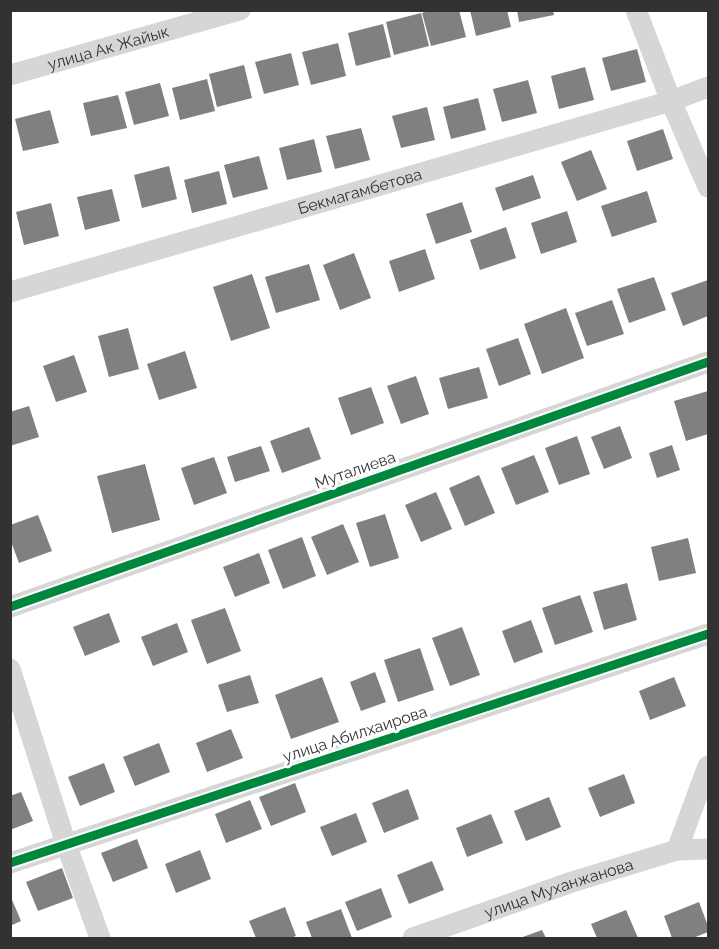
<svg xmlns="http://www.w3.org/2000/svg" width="719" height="949" font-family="Raleway,sans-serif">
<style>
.building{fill:#808080}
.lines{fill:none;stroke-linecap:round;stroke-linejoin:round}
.street{stroke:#d6d6d6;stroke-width:21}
.cycleway-casing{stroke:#fff;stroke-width:13}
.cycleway{stroke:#00873e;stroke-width:9}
.labels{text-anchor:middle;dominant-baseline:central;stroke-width:6;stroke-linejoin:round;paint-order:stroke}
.street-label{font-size:16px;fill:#323232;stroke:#fff}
</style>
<rect width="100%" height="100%" fill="#fff"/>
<g class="building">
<polygon points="432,10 459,10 466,37 431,46 422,13"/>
<polygon points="470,10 507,10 511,27 476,36"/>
<polygon points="517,10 553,10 554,15 519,22"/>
<polygon points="421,13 429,46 394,55 386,22"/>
<polygon points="383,24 391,57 356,66 348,33"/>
<polygon points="338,43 346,76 311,85 302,52"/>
<polygon points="637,49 646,82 611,91 602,58"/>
<polygon points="291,53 299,85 264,94 255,62"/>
<polygon points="244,65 252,98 217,107 209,74"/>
<polygon points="585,67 594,100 559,109 551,76"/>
<polygon points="207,79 215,111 180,120 172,88"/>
<polygon points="528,80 537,113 502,122 493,89"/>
<polygon points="160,83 169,116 134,125 125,92"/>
<polygon points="118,95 127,128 91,136 83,103"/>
<polygon points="478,98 486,130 451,139 443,107"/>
<polygon points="427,107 435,140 401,148 392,116"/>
<polygon points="50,110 59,143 23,151 15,119"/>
<polygon points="361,128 370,160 335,169 326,136"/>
<polygon points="663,129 673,159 637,171 627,141"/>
<polygon points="314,139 322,172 287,180 279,148"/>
<polygon points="591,150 607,189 577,201 561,162"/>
<polygon points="259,156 268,189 233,198 224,165"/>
<polygon points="169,166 177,199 142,208 134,175"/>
<polygon points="219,171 227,204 192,213 184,180"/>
<polygon points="533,175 541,198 503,211 495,188"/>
<polygon points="112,189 120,221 85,230 77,197"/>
<polygon points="647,191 657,222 612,237 601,206"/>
<polygon points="462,202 472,232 436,244 426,214"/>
<polygon points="51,203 59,236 24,245 16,212"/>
<polygon points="567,211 577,242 541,254 531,223"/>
<polygon points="506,227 516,258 480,270 470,240"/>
<polygon points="425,249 435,279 399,292 389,261"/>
<polygon points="354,253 371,298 340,310 323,265"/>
<polygon points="309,264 320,300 276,313 265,277"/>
<polygon points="252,274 270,328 231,341 213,287"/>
<polygon points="654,277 666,310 629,323 617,289"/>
<polygon points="708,280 708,316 683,326 671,293"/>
<polygon points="612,300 624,334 587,346 575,313"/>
<polygon points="566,308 584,358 542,374 524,324"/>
<polygon points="128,328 139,369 109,377 98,336"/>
<polygon points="518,338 531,374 499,386 486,349"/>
<polygon points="185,351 197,388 159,400 147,364"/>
<polygon points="74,355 87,392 56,402 43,366"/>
<polygon points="479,367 488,398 448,409 439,378"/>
<polygon points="416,376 429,414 401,424 387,386"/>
<polygon points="371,387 384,423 351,435 338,398"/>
<polygon points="708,391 708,434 686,441 674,401"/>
<polygon points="29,406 39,437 10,446 10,412"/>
<polygon points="620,426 632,458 604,469 591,437"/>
<polygon points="309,427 321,459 282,473 270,441"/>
<polygon points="577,436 590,474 559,485 545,448"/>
<polygon points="672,445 680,470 657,478 649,453"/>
<polygon points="261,446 270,471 235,482 227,457"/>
<polygon points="534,455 549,492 516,505 501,468"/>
<polygon points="214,457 227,493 194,505 181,468"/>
<polygon points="145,464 160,520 112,533 97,476"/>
<polygon points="479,475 495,513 465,526 449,488"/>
<polygon points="436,492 452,529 421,542 405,505"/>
<polygon points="385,514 399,558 370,567 356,523"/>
<polygon points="38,515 52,551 19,563 10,539 10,525"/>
<polygon points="343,524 359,562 327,575 311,537"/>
<polygon points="302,537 316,576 283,589 268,550"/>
<polygon points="688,538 696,573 659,581 651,547"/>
<polygon points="259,553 270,583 235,597 223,567"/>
<polygon points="627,583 637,620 604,630 593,592"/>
<polygon points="580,595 593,632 555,645 542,608"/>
<polygon points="225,608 241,651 207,664 191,620"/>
<polygon points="109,613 120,642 85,656 73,627"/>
<polygon points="531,620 543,652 514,663 502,631"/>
<polygon points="177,623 188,652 153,666 141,637"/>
<polygon points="462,627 480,675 450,686 432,638"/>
<polygon points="420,648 434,690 398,702 384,660"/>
<polygon points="375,672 386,702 361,711 350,682"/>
<polygon points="250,675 259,703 227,712 218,685"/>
<polygon points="322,677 339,722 291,739 275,695"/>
<polygon points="674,677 686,706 650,720 639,691"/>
<polygon points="231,729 243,758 207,772 196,743"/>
<polygon points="159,743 170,772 135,786 123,757"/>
<polygon points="104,763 115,792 80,806 68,777"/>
<polygon points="624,774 635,803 600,817 588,788"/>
<polygon points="295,783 306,812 271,826 259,797"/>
<polygon points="408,789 419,819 384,833 372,803"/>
<polygon points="21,792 33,821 10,830 10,796"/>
<polygon points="549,797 561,827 526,841 514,811"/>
<polygon points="250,800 262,829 226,843 215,814"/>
<polygon points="356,813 367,842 332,856 320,827"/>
<polygon points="491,814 503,843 467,857 456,828"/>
<polygon points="137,839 148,868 113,882 101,853"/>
<polygon points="200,850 211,879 176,893 165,864"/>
<polygon points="432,861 444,890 409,904 397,875"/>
<polygon points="62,868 73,898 38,911 26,882"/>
<polygon points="381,888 392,917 357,931 345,902"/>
<polygon points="10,895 21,921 10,926"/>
<polygon points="699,902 708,926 708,932 693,938 672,938 664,916"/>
<polygon points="285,907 296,936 290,938 256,938 249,921"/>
<polygon points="341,909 352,938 312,938 306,922"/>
<polygon points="626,910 638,938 597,938 591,924"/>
<polygon points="542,930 546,938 520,938"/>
</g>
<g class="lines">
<g class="street">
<polyline points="636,10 671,101 708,187"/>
<path id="s1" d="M10,75L240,10"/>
<path id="s2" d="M10,292L671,101L708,87"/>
<polyline points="10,607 708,362"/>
<polyline points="10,669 66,844 100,938"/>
<polyline points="677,850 708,766"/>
<polyline points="10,863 708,634"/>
<path id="s3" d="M413,938L572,882L677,850L708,849"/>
</g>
<defs>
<g id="cycleway">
<polyline points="10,607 708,362"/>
<polyline points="10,863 708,634"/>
</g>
</defs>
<use href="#cycleway" class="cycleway-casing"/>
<use href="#cycleway" class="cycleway"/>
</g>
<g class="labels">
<g class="street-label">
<text stroke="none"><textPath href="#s1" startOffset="102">улица Ак Жайык</textPath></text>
<text stroke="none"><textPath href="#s2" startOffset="364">Бекмагамбетова</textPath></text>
<text transform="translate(355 470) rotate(-19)">Муталиева</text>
<text transform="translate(355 734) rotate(-18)">улица Абилхаирова</text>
<text stroke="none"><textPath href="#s3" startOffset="154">улица Муханжанова</textPath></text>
</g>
</g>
<rect width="719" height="949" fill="none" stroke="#323232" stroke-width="24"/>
</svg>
